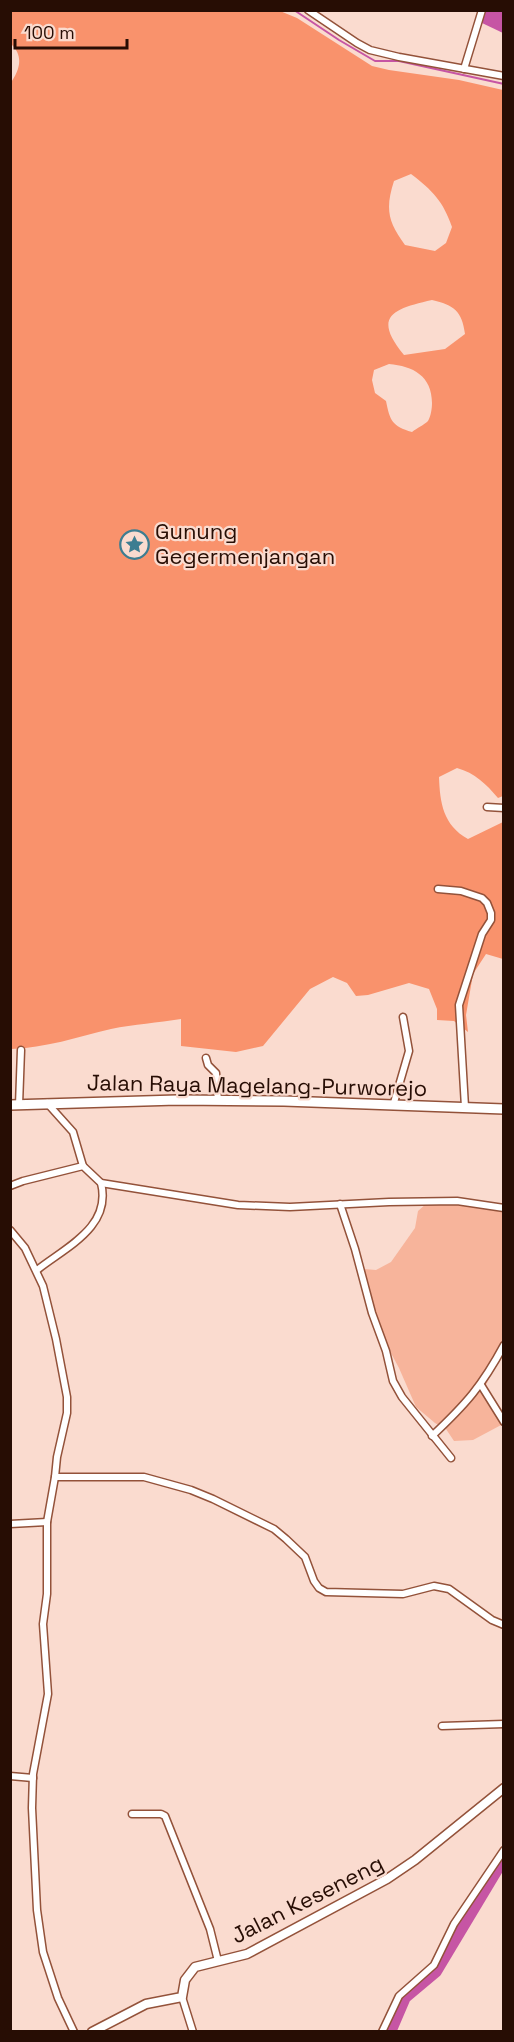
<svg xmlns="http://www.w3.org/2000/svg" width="514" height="2042" font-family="'Space Grotesk',sans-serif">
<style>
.green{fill:#f7b49b}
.forest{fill:#f9926c;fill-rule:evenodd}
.water{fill:#c655a4}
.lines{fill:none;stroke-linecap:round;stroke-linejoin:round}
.stream{stroke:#c655a4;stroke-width:2}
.river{stroke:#c655a4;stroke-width:14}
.street-casing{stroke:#93523a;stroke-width:9}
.secondary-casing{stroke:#93523a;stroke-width:11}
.primary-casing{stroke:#93523a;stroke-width:12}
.street{stroke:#fff;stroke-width:6}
.secondary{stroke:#fff;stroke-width:8}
.primary{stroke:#fff;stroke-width:9}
.labels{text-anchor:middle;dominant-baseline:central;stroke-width:4.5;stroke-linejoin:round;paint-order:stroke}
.poi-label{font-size:22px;fill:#270d04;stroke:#fadbcf;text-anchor:start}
.street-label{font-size:22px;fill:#270d04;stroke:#fadbcf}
</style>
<rect width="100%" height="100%" fill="#fadbcf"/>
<polygon class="green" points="426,1204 459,1204 503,1212 503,1350 484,1389 503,1424 473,1440 454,1441 446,1429 435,1423 416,1407 399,1368 371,1316 364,1269 376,1270 391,1262 415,1228 418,1211"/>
<path class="forest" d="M11,11H280L297,18L372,66L389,70L459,80L503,90V796L498,798C486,784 475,773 457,768L439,777C440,803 443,825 468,839L503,822V959L486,954L473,974L466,1015L468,1032L454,1021L437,1020V1009L429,989L409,983L368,995L356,996L347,983L333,977L310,989L263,1046L236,1052L181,1046V1019C158,1023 134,1024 111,1029C78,1037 45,1048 11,1049L10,84C20,70 24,56 11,44ZM411,174C433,191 443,201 452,227L446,243L435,251L405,245C388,222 385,209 394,181ZM432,300C454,305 462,311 465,334L445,349L404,355C372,316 393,309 432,300ZM389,364C413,366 432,376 432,403C432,408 431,416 428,421C424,425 417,428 412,432C392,426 390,421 386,401L375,393L372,380L374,370Z"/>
<polygon class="water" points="485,11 503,11 503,33 482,23"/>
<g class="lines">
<polyline class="stream" points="294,10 339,40 375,61 399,61 504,84"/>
<polyline class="river" points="389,2032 404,1997 435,1971 504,1856"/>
<defs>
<g id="street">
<polyline points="308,10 357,43 370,50 399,57 504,76"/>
<polyline points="464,69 482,10"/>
<polyline points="487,807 504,808"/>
<polyline points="438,889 461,891 482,898 487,903 491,913 491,920 482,934 459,1005 465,1107"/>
<polyline points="206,1058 208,1065 216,1073 218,1101"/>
<polyline points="47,1103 73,1132 83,1166"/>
<polyline points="19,1105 21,1050"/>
<polyline points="393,1106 409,1051 403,1017"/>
<polyline points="10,1186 23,1181 83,1166 101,1183 238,1205 290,1207 389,1202 457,1201 504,1208"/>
<polyline points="340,1204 355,1249 372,1313 386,1351 393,1381 402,1397 451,1458"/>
<polyline points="10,1230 25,1248 43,1286 56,1339 67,1397 67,1413 57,1457 55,1477 47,1522 47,1594 43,1624 48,1694 33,1774 32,1808 37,1910 43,1952 58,1998 74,2032"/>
<path d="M37,1270C66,1247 112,1227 101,1183"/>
<polyline points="481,1385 504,1422"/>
<path d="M432,1436C466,1404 482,1386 504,1345"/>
<polyline points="55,1477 144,1477 191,1490 213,1499 274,1529 286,1539 305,1557 314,1581 319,1588 326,1592 403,1594 434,1586 449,1589 492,1620 504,1625"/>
<polyline points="10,1524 47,1522"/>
<polyline points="442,1726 504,1724"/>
<polyline points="10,1776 33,1778"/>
<polyline points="132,1814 161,1814 165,1816 210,1929 218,1961"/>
<polyline points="182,1997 193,2032"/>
<polyline points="382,2032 399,1996 434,1965 454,1924 504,1850"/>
</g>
<polyline id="secondary" points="92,2032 146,2004 182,1997 185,1980 195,1967 247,1954 387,1879 415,1860 504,1788"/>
<polyline id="primary" points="10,1105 177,1100 284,1101 504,1109"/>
</defs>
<use href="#street" class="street-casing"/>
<use href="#secondary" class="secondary-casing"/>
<use href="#primary" class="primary-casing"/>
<use href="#street" class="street"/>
<use href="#secondary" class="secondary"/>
<use href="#primary" class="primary"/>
</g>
<defs>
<symbol id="sight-ring" viewBox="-11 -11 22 22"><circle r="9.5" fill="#fadbcf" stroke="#3d7d91" stroke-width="1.5"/><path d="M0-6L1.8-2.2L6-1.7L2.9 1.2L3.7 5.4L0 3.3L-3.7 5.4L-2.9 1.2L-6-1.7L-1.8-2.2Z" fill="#3d7d91"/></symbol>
</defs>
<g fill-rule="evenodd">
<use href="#sight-ring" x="118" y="528" width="33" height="33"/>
</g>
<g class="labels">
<g class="poi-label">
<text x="155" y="531">Gunung<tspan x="155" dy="25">Gegermenjangan</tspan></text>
</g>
<g class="street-label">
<text transform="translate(257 1085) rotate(1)">Jalan Raya Magelang-Purworejo</text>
<text transform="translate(307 1899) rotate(-27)">Jalan Keseneng</text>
</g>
</g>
<rect width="514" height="2042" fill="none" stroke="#270d04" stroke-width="24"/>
<path d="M15 39v9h112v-9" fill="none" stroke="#270d04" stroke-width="3"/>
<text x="24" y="39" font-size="18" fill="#270d04" stroke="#fadbcf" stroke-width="4.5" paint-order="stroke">100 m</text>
</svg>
